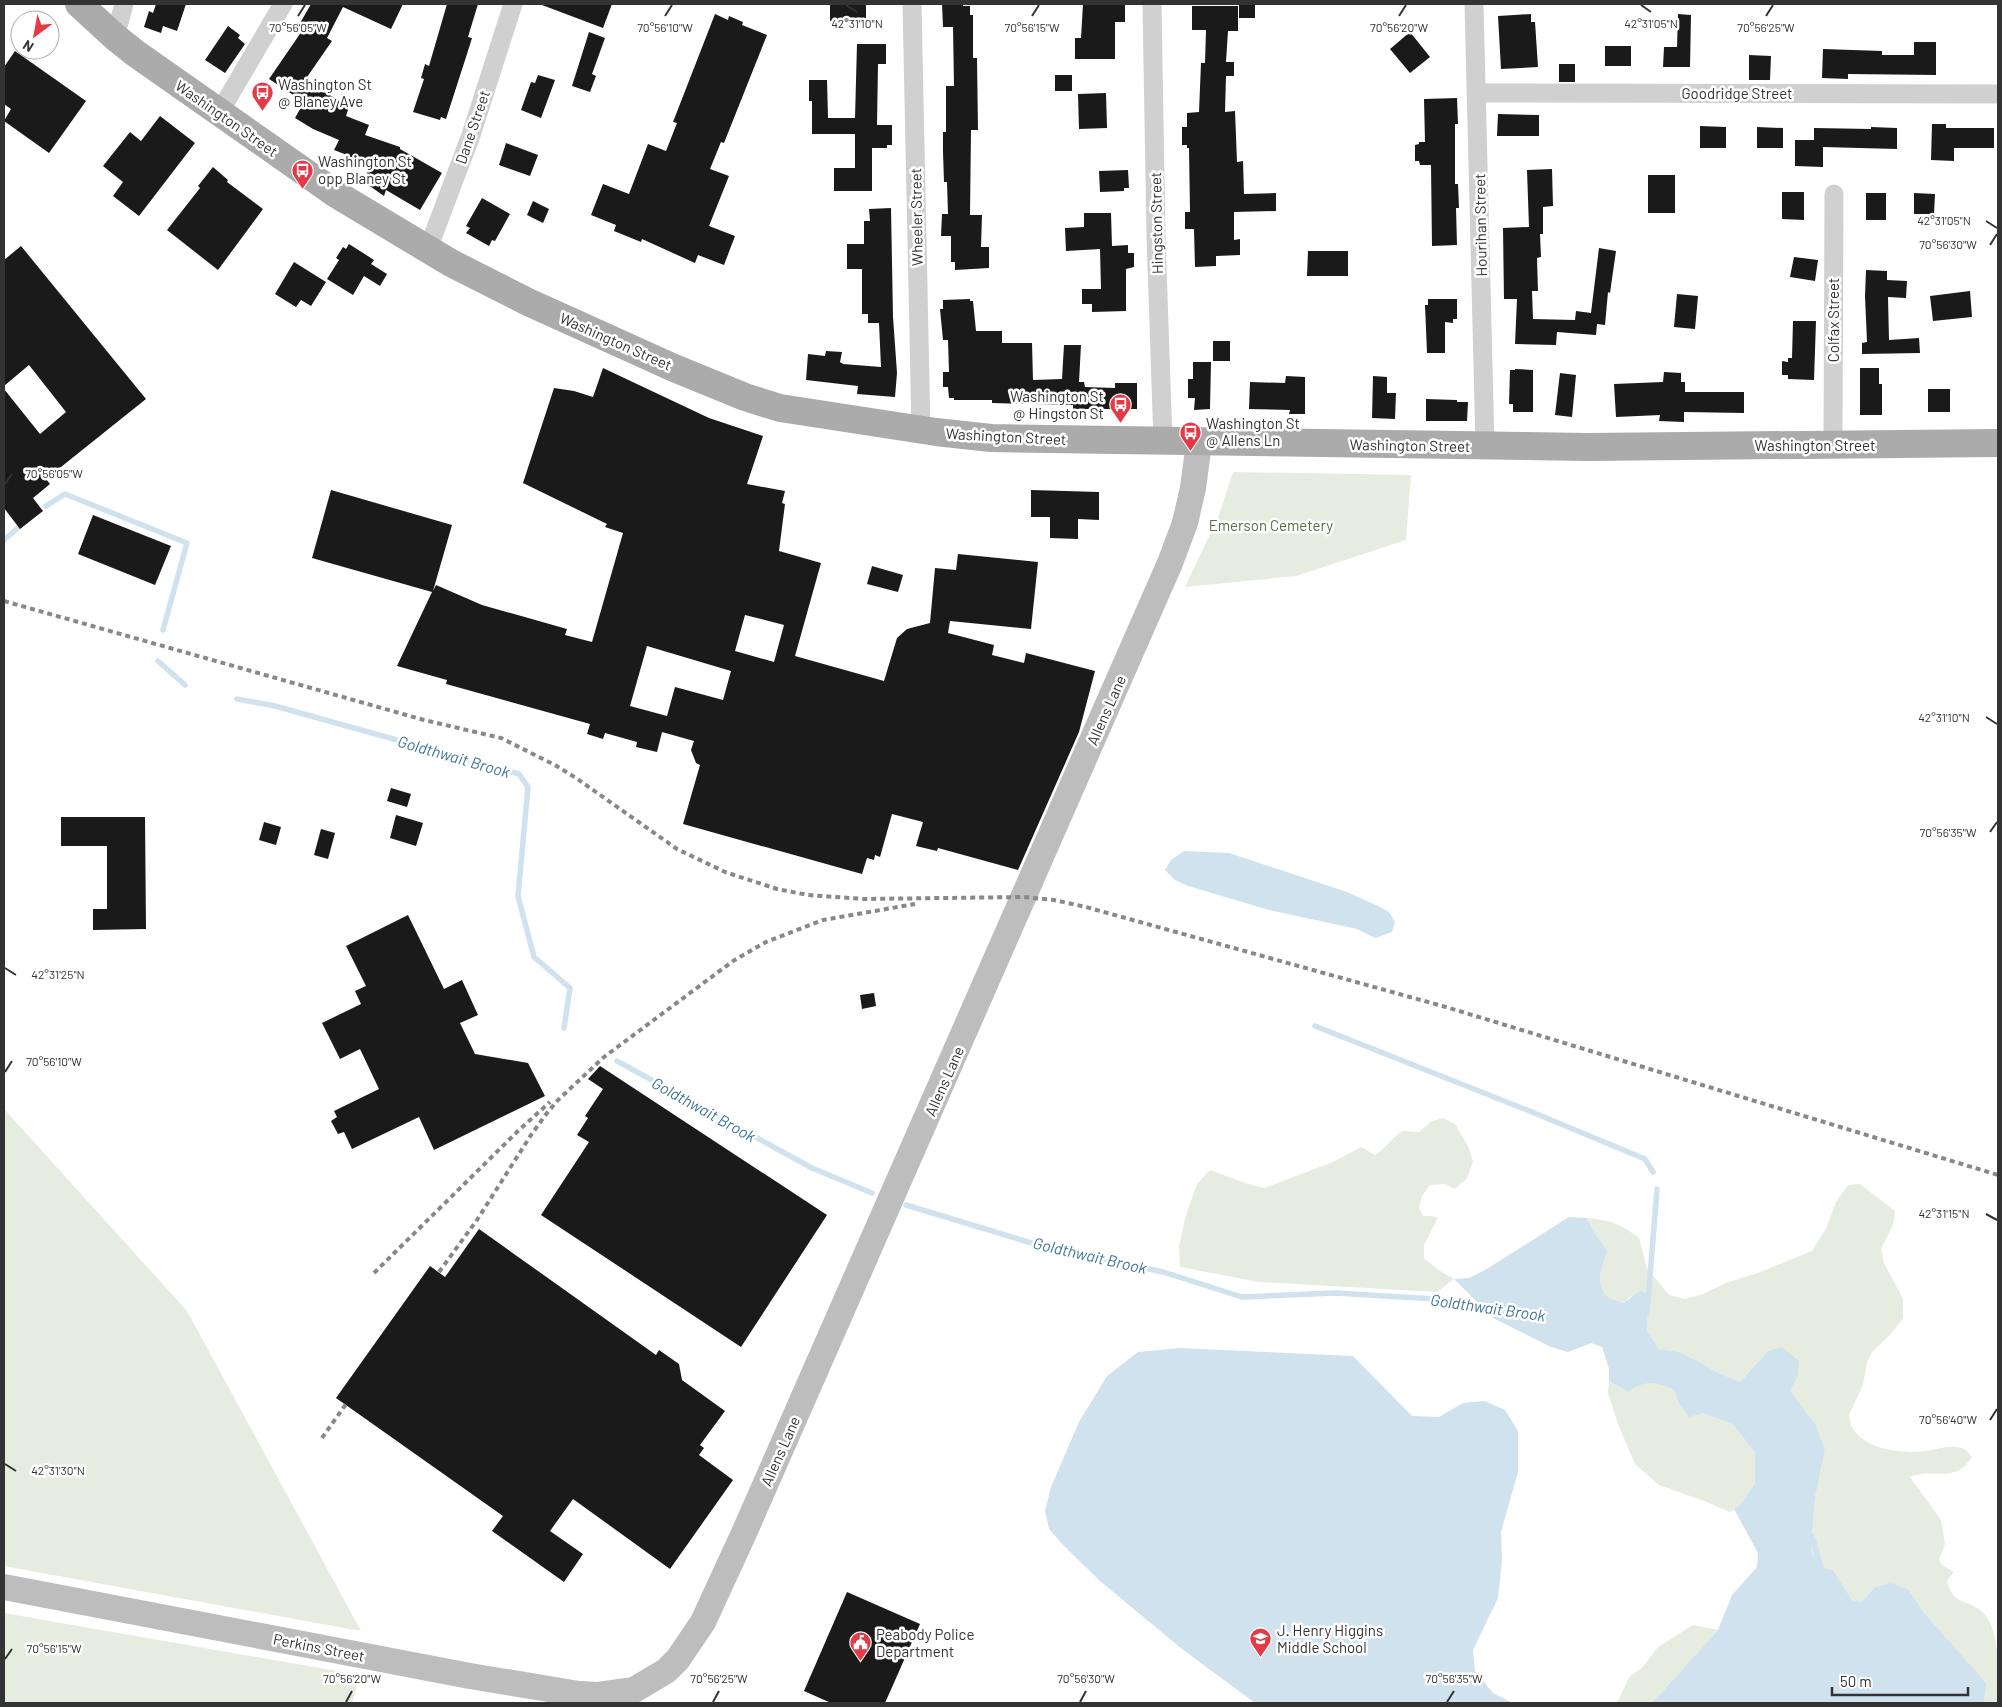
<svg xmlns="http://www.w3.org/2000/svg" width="2002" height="1707" font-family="Barlow,sans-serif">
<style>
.green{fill:#e6ecdf}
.water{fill:#cfe2ee}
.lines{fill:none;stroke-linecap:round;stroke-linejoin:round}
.stream{stroke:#cfe2ee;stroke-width:5.5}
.building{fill:#1a1a1a;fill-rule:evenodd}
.street{stroke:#d0d0d0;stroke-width:19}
.secondary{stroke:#bdbdbd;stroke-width:26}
.primary{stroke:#ababab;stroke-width:28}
.rail{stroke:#888;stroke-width:4;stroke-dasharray:5 4;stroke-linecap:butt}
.ticks{fill:none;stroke:#333;stroke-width:2}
.labels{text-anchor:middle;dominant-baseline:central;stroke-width:5;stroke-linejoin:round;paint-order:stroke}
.poi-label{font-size:15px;fill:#333;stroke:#fff;text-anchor:start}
.street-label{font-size:15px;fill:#333;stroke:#fff}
.park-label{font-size:15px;fill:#56703f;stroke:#fff}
.water-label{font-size:16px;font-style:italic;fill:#3f7597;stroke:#fff}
.ticks-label{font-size:12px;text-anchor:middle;fill:#333;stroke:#fff;stroke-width:5;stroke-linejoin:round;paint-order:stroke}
</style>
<rect width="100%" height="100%" fill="#fff"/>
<g class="green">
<polygon points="1233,472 1411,475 1406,540 1296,576 1185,587 1219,515"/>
<polygon points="4,1109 187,1311 361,1631 4,1566"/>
<path d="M1443,1118L1455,1124L1468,1146L1473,1161L1467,1178L1455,1189L1445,1184L1430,1185L1422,1196L1419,1208L1423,1216H1432L1438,1218L1424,1245V1258L1437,1269L1454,1279L1437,1292L1259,1282L1180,1267L1179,1246L1186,1215L1197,1184L1210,1170L1248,1184L1264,1188L1333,1162L1361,1147L1375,1155C1386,1148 1392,1138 1402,1131L1419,1132L1432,1121Z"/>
<path d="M1860,1184L1895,1211L1893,1225L1881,1249L1884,1263L1903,1299V1318L1890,1335L1872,1352L1867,1362L1863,1385L1849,1414C1850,1419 1850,1425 1853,1429C1867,1450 1902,1454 1925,1451C1938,1450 1951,1443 1964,1449C1967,1450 1970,1455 1972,1457C1969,1461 1965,1467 1961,1469C1945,1479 1926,1469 1910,1477L1941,1520L1945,1544L1939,1560L1942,1565L1954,1572L1947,1581C1954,1605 1962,1598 1979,1609C2002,1625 1998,1677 1998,1703H1984L1985,1683L1925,1614L1909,1590L1874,1588L1862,1602L1852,1600L1833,1570L1819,1567L1811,1551L1815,1498L1825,1450L1790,1391L1797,1378L1768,1351L1740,1382L1719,1373L1680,1352L1659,1349L1647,1331L1648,1310L1631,1296L1623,1303C1619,1301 1612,1300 1608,1297C1595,1286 1601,1265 1608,1252L1594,1232L1587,1218C1610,1220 1621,1224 1639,1238L1647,1268L1669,1295L1685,1299L1703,1294L1726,1283L1758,1273L1812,1251L1826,1229L1836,1202L1848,1185Z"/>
<path d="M1609,1381L1628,1392C1645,1380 1656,1382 1674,1390L1678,1401L1702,1413L1733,1424L1755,1453V1483L1739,1506L1730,1512L1704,1501L1659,1485L1635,1464L1618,1424L1608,1393Z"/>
<polygon points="4,1613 360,1675 352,1703 4,1703"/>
<polygon points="1693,1625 1718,1630 1652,1703 1617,1703 1630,1676 1642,1668 1658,1647"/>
</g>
<g class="water">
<polygon points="1184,851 1229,853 1347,892 1378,906 1389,912 1395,922 1392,932 1375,938 1357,929 1269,910 1188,886 1175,880 1165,870 1171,860"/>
<path d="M1569,1217L1587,1218L1594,1232L1608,1252C1601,1265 1595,1286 1608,1297C1612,1300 1619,1301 1623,1303L1640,1291L1646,1293L1648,1310L1647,1331L1659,1349L1680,1352L1719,1373L1740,1382L1768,1351L1782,1347L1799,1361L1797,1378L1790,1391L1815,1424L1825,1450L1815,1498L1811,1551L1819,1567L1833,1570L1852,1600L1862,1602L1874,1588L1891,1583L1909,1590L1925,1614L1986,1683L1984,1703H1652L1718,1630L1732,1595L1757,1567L1758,1553L1734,1509L1739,1506L1755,1483V1453L1733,1424L1702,1413L1689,1417L1678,1401L1674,1390C1656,1382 1645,1380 1628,1392L1609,1381V1369L1602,1347L1591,1343L1568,1352L1551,1347L1493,1318L1454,1279L1469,1278L1485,1270Z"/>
<polygon points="1180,1348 1353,1356 1412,1416 1439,1417 1463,1403 1485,1401 1505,1410 1518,1431 1518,1472 1501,1532 1502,1560 1498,1598 1473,1650 1475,1671 1493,1693 1513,1703 1255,1703 1182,1649 1100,1581 1063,1545 1049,1529 1045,1511 1051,1487 1079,1422 1107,1376 1138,1352"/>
</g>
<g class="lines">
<g class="stream">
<polyline points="46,506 65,494 187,543 163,630"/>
<polyline points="4,540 20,526"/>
<polyline points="158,661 185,685"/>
<polyline points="237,699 275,706 519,774 528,787 518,896 534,957 570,988 564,1028"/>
<polyline points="1315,1026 1532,1112 1645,1159 1653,1172"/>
<polyline points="617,1061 812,1168 872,1193"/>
<polyline points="906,1205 1028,1242 1163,1272 1242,1297 1335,1293 1435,1299 1487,1306"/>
<polyline points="1647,1314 1657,1189"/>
<polyline points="1809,1533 1813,1539 1822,1573"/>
</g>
</g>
<g class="building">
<polygon points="156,4 186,4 177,31 163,26 161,33 144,27 149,11 153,13"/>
<polygon points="311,4 403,4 391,29 343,7 327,38 332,41 305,80 349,107 346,116 369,125 365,135 400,147 400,149 442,173 420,210 386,190 384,196 364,182 368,170 345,160 347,155 334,150 339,140 313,129 295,118 304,102 269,79 304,28 299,25"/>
<polygon points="447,4 478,4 468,37 472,38 467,54 446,119 441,117 440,120 413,112 424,79 421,78 425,64 429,66"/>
<polygon points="543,4 612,4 603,28 542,5"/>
<rect x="830" y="4" width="36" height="17"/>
<polygon points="942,4 963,4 963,6 970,6 970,15 973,15 973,58 977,58 978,130 971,130 970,215 982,215 981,247 989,247 989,268 955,270 955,262 951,262 951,236 941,236 942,214 948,214 947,182 944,182 943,152 943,132 946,132 946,86 954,86 953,27 943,27"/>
<polygon points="1083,4 1125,4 1125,22 1115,22 1115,59 1075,59 1075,38 1081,38"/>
<rect x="1239" y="4" width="16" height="14"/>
<polygon points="1192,6 1238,6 1238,31 1228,31 1226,62 1234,62 1234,76 1226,76 1225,112 1235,111 1237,162 1243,161 1244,194 1276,193 1276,211 1234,212 1234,240 1240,239 1240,255 1216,256 1216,266 1195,267 1194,229 1185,229 1185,212 1190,212 1189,148 1187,148 1187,145 1182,145 1182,127 1187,127 1187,113 1199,112 1201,63 1205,63 1206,30 1192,30"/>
<polygon points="715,14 728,20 729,16 743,22 742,25 767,35 724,143 721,142 710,169 729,176 709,226 735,236 724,265 698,255 695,263 642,239 641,242 614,231 616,225 591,215 603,184 629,194 648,144 666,151 677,123 673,122"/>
<polygon points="1531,14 1531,22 1535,22 1538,67 1501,69 1498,16"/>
<polygon points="1678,14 1691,15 1690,67 1663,67 1664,47 1677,47"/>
<polygon points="228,26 240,35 238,38 245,44 225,73 205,60"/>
<polygon points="589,32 605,38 592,74 596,76 590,92 572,86"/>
<polygon points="1410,32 1430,57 1410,73 1390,49"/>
<polygon points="1914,42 1936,42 1936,75 1848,74 1848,79 1822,78 1823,49 1882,51 1882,55 1914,55"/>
<polygon points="857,44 886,44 886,64 878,64 877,125 892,125 892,145 887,145 887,148 872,148 872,191 834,191 834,168 855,168 855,134 812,134 812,101 809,101 809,80 827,80 828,118 855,118"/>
<rect x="1605" y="46" width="26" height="20"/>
<polygon points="15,51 86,101 49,153 4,121 11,109 4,104 4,67"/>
<polygon points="1749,55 1771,56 1770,80 1749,80"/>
<rect x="1559" y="64" width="16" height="18"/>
<polygon points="538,75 555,80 541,118 521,110 531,82 535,83"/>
<rect x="1055" y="75" width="17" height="16"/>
<polygon points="1106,93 1107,128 1079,129 1078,94"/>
<polygon points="1457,98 1458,124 1455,124 1455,184 1458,184 1459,208 1456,208 1457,245 1432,246 1431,165 1420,165 1419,161 1415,161 1415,145 1419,144 1419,142 1425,142 1424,99"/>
<polygon points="1498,114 1539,115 1539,136 1497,136"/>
<polygon points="160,116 195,143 139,216 113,196 123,182 103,166 130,132 141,141"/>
<polygon points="1932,124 1946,124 1946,128 1994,128 1994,148 1954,148 1954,161 1931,160"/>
<polygon points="1700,126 1726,127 1726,148 1700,148"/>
<polygon points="1757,127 1783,128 1783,148 1757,148"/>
<polygon points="1871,127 1897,128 1897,149 1823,147 1823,167 1795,166 1795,140 1814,140 1814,128 1871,129"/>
<polygon points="506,143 538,155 530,176 499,165"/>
<polygon points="213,167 228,180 227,182 263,209 218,270 167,230 200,188 198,186"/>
<polygon points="1552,169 1553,206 1543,207 1543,234 1540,234 1541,257 1537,258 1538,291 1532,291 1533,319 1575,320 1576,311 1591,313 1599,248 1616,251 1610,293 1608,292 1605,325 1597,324 1596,335 1557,332 1556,345 1515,344 1517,299 1504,299 1503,228 1529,227 1527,170"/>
<polygon points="1128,170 1129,188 1124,188 1124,191 1100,192 1099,171"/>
<rect x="1648" y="175" width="27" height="38"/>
<polygon points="1782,192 1804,192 1804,220 1782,219"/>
<rect x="1866" y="193" width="20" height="27"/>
<polygon points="1914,193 1935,194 1934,214 1914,214"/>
<polygon points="482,198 510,214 495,241 492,240 489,246 466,233 470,228 466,226"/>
<polygon points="533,201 549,209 543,223 527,215"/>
<polygon points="891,208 893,317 897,373 895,397 857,394 858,386 806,380 808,354 825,356 826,351 842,352 840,362 843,364 881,367 879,323 868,323 868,314 862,314 862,269 847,269 847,244 864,244 864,221 870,221 869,209"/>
<polygon points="1084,213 1111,213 1112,246 1128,245 1128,253 1134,253 1134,267 1126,269 1126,311 1092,312 1092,304 1082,304 1082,289 1101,289 1100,249 1066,251 1065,228 1084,227"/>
<polygon points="349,244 374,260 371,264 387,274 380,286 364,276 353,295 327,279 339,260 336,258 343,247 346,249"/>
<polygon points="21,246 146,399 46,479 50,484 33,498 43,511 20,529 4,508 4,389 40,434 66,412 29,365 4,386 4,260"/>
<polygon points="1308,251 1348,251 1348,276 1307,276"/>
<polygon points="1794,257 1818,260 1815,281 1790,277"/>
<polygon points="294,262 326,282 311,306 301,300 296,307 275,294"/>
<polygon points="1866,270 1887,271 1887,280 1907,281 1906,298 1888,297 1889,340 1919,338 1920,353 1862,354 1862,343 1867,342 1865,296"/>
<polygon points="1970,291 1972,317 1933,321 1930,296"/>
<polygon points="1677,294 1698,296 1695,329 1674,327"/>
<polygon points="970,299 970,301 973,301 976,331 1002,331 1002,343 1032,343 1033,380 1062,379 1064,345 1081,345 1079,382 1084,382 1085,387 1115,388 1115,383 1137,383 1137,409 1073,409 1073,405 992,403 992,400 954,400 954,398 949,398 948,387 943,387 943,372 949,372 948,340 943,340 940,309 943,309 943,300"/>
<polygon points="1428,299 1457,299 1457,319 1453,319 1453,323 1445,322 1445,353 1427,353 1425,305 1428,305"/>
<polygon points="1793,321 1816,321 1814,380 1788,379 1788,375 1782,375 1782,361 1788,362 1788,358 1792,358"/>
<rect x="1213" y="341" width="17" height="20"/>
<polygon points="1193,362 1211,362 1210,409 1194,410 1195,398 1188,398 1188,379 1193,379"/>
<path d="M603,368L709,418L763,436L747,484L785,491L782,503L785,504L779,551L821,563L795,656L884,681L897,638L907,629L930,623L935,568L956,570L958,554L1038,562L1031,629L950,621L948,633L994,645L992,655L1024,663L1026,653L1095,671L1079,732L1018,870L938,848L937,851L916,846L923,822L892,814L880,857L875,855L874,860L867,858L862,874L683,824L700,765L696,763L691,750L694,741L662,732L657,752L636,747L637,742L605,733L603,739L587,734L590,724L446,684L447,680L397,666L432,592L312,558L331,490L452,525L433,591L436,585L482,605L567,629L565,635L592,642L623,533L605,527L607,524L523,483L554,388L574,391L593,397ZM745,615L784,625L774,662L735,651ZM647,646L731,671L723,700L675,687L667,716L630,706Z"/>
<polygon points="1860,368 1879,368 1879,384 1882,384 1882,415 1860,415"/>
<polygon points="1515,369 1533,370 1533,412 1513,412 1513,404 1509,404 1510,370 1515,370"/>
<polygon points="1664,372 1681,373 1681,382 1685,382 1685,392 1744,392 1744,413 1684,412 1684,422 1659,421 1660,415 1616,417 1614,384 1663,382"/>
<polygon points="1560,373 1576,375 1572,417 1555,415"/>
<polygon points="1286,376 1305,377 1305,414 1289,414 1290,410 1249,409 1250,382 1285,383"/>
<polygon points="1373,376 1387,377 1387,393 1396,393 1395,419 1372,418"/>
<rect x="1928" y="389" width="22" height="23"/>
<polygon points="1426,399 1457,400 1457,402 1468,402 1467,421 1426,421"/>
<polygon points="1031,490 1099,492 1099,520 1078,519 1078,539 1050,538 1050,517 1031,517"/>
<polygon points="93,515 171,546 155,585 78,554"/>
<polygon points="872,566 903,575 898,592 867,584"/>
<polygon points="391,788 411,794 407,807 387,801"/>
<polygon points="396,815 423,823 416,846 390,838"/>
<polygon points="61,817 145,817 146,929 93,930 93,909 107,909 107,846 61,846"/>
<polygon points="264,822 281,827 276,845 259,840"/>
<polygon points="321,829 335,833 328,859 314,855"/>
<polygon points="408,915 444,989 462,980 478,1015 460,1023 475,1054 528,1063 545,1096 434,1150 419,1117 352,1149 344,1132 338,1134 331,1121 337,1117 334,1111 379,1089 360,1049 340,1059 322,1023 361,1004 355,991 366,986 346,946"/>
<polygon points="874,993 876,1006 862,1009 860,995"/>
<polygon points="600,1066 827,1215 741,1347 541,1215 589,1142 577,1135 588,1118 585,1116 603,1089 588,1079"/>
<polygon points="479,1229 656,1355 659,1350 679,1364 682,1380 725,1411 700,1445 704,1448 699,1455 733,1480 670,1569 573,1499 550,1531 583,1554 564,1582 492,1531 503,1516 336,1398 430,1266 445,1277"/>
<polygon points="847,1592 920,1624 885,1703 831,1703 804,1691"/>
</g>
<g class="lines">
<g class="street">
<polyline points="912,4 921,430"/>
<polyline points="1152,4 1156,236 1163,442"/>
<polyline points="1474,4 1485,446"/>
<polyline points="115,37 124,4"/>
<polyline points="1477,93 1998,94"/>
<polyline points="219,113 283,4"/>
<polyline points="428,249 471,135 513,4"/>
<polyline points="1833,445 1834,194"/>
</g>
<polyline class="secondary" points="4,1587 470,1676 579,1694 598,1695 634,1690 666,1671 678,1659 703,1622 744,1533 1170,563 1185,523 1193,488 1199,443"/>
<polyline class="primary" points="79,4 115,37 135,53 336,194 451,263 528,302 674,368 745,397 780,408 936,432 991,438 1048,439 1587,447 1998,443"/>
<g class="rail">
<polyline points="4,601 424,720 501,738 555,765 576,778 677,849 725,872 777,889 808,895 864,899 1024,897 1054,900 1086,907 1446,1007 1998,1175"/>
<polyline points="439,1272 477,1220 531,1135 547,1113 558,1100 604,1057 733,961 766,942 823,920 915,904"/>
<polyline points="374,1273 519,1130 550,1102"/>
<polyline points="322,1438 346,1404"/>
</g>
</g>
<path class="ticks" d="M846,5L857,12M1641,5L1651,12M298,16L305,5M665,16L672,5M1032,16L1039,5M1399,16L1406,5M1766,16L1773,5M1986,221L1997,228M1990,245L1997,234M5,484L12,474M1986,717L1997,724M1990,832L1997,822M5,968L16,975M5,1072L12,1061M1986,1214L1997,1220M1990,1420L1997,1409M5,1464L16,1471M5,1659L12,1649M346,1702L352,1691M713,1702L719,1691M1080,1702L1086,1691M1447,1702L1454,1691"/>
<defs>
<symbol id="bus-pin" viewBox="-11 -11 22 30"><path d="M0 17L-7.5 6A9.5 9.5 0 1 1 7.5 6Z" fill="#e63946" stroke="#fff"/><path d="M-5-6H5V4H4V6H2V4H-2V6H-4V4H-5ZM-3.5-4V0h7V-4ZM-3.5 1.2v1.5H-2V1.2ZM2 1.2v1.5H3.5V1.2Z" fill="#fff"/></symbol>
<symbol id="school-pin" viewBox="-11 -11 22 30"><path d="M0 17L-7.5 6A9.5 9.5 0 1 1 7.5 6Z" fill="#e63946" stroke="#fff"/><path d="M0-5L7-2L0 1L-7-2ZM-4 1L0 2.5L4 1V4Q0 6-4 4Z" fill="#fff"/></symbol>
<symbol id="civic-pin" viewBox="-11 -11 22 30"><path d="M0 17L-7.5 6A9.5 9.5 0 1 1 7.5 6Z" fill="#e63946" stroke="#fff"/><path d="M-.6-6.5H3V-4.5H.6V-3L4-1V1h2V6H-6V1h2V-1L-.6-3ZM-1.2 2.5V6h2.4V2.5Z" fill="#fff"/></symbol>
</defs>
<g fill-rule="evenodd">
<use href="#bus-pin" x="250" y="80" width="25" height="34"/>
<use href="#bus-pin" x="290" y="158" width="25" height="34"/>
<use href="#bus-pin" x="1108" y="392" width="25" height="34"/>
<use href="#bus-pin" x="1178" y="420" width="25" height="34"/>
<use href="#school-pin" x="1248" y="1626" width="25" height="34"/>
<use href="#civic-pin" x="848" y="1630" width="25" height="34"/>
</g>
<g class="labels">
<g class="poi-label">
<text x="278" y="84">Washington St<tspan x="278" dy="17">@ Blaney Ave</tspan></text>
<text x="318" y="161">Washington St<tspan x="318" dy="17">opp Blaney St</tspan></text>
<text x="1104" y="396" text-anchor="end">Washington St<tspan x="1104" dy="17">@ Hingston St</tspan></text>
<text x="1206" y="423">Washington St<tspan x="1206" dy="17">@ Allens Ln</tspan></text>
<text x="1277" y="1630">J. Henry Higgins<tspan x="1277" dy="17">Middle School</tspan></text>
<text x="876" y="1634">Peabody Police<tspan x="876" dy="17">Department</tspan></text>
</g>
<g class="street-label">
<text x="1737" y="93">Goodridge Street</text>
<text transform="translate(227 118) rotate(35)">Washington Street</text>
<text transform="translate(472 127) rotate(-71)">Dane Street</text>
<text transform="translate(916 217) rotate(-91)">Wheeler Street</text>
<text transform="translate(1156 223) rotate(-91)">Hingston Street</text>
<text transform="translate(1480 225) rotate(-91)">Hourihan Street</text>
<text transform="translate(1833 320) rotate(-90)">Colfax Street</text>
<text transform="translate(616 341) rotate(24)">Washington Street</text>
<text transform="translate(1006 436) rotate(3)">Washington Street</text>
<text transform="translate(1410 445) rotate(1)">Washington Street</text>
<text x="1815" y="445">Washington Street</text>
<text transform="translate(1106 710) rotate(-66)">Allens Lane</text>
<text transform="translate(944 1081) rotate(-66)">Allens Lane</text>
<text transform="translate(780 1451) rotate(-66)">Allens Lane</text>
<text transform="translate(319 1647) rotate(11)">Perkins Street</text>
</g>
<g class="park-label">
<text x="1271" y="525">Emerson Cemetery</text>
</g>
<g class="water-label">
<text transform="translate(454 756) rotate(16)">Goldthwait Brook</text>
<text transform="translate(704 1109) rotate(29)">Goldthwait Brook</text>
<text transform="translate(1090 1255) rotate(13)">Goldthwait Brook</text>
<text transform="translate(1488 1307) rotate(8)">Goldthwait Brook</text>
</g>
</g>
<g class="ticks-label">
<text x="857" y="28">42°31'10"N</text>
<text x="1651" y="28">42°31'05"N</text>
<text x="298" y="32">70°56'05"W</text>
<text x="665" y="32">70°56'10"W</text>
<text x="1032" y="32">70°56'15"W</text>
<text x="1399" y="32">70°56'20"W</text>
<text x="1766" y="32">70°56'25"W</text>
<text x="1944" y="225">42°31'05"N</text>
<text x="1948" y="249">70°56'30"W</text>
<text x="54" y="478">70°56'05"W</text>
<text x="1944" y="722">42°31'10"N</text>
<text x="1948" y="837">70°56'35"W</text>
<text x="58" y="979">42°31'25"N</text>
<text x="54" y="1066">70°56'10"W</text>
<text x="1944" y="1218">42°31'15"N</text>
<text x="1948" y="1424">70°56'40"W</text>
<text x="58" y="1475">42°31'30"N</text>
<text x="54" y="1653">70°56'15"W</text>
<text x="352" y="1683">70°56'20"W</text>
<text x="719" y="1683">70°56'25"W</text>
<text x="1086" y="1683">70°56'30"W</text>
<text x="1454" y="1683">70°56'35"W</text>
</g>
<rect width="2002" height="1707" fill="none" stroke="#333333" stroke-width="10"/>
<g transform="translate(35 35) rotate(212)"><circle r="24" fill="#ffffff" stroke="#adadad"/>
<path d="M0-4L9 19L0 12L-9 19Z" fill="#e63946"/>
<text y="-8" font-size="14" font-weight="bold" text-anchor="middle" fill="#333333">N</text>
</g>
<path d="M1832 1687v8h136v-8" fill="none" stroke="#333333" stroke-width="2.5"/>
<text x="1840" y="1687" font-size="15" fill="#333333" stroke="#ffffff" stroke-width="4" paint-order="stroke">50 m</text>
</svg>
